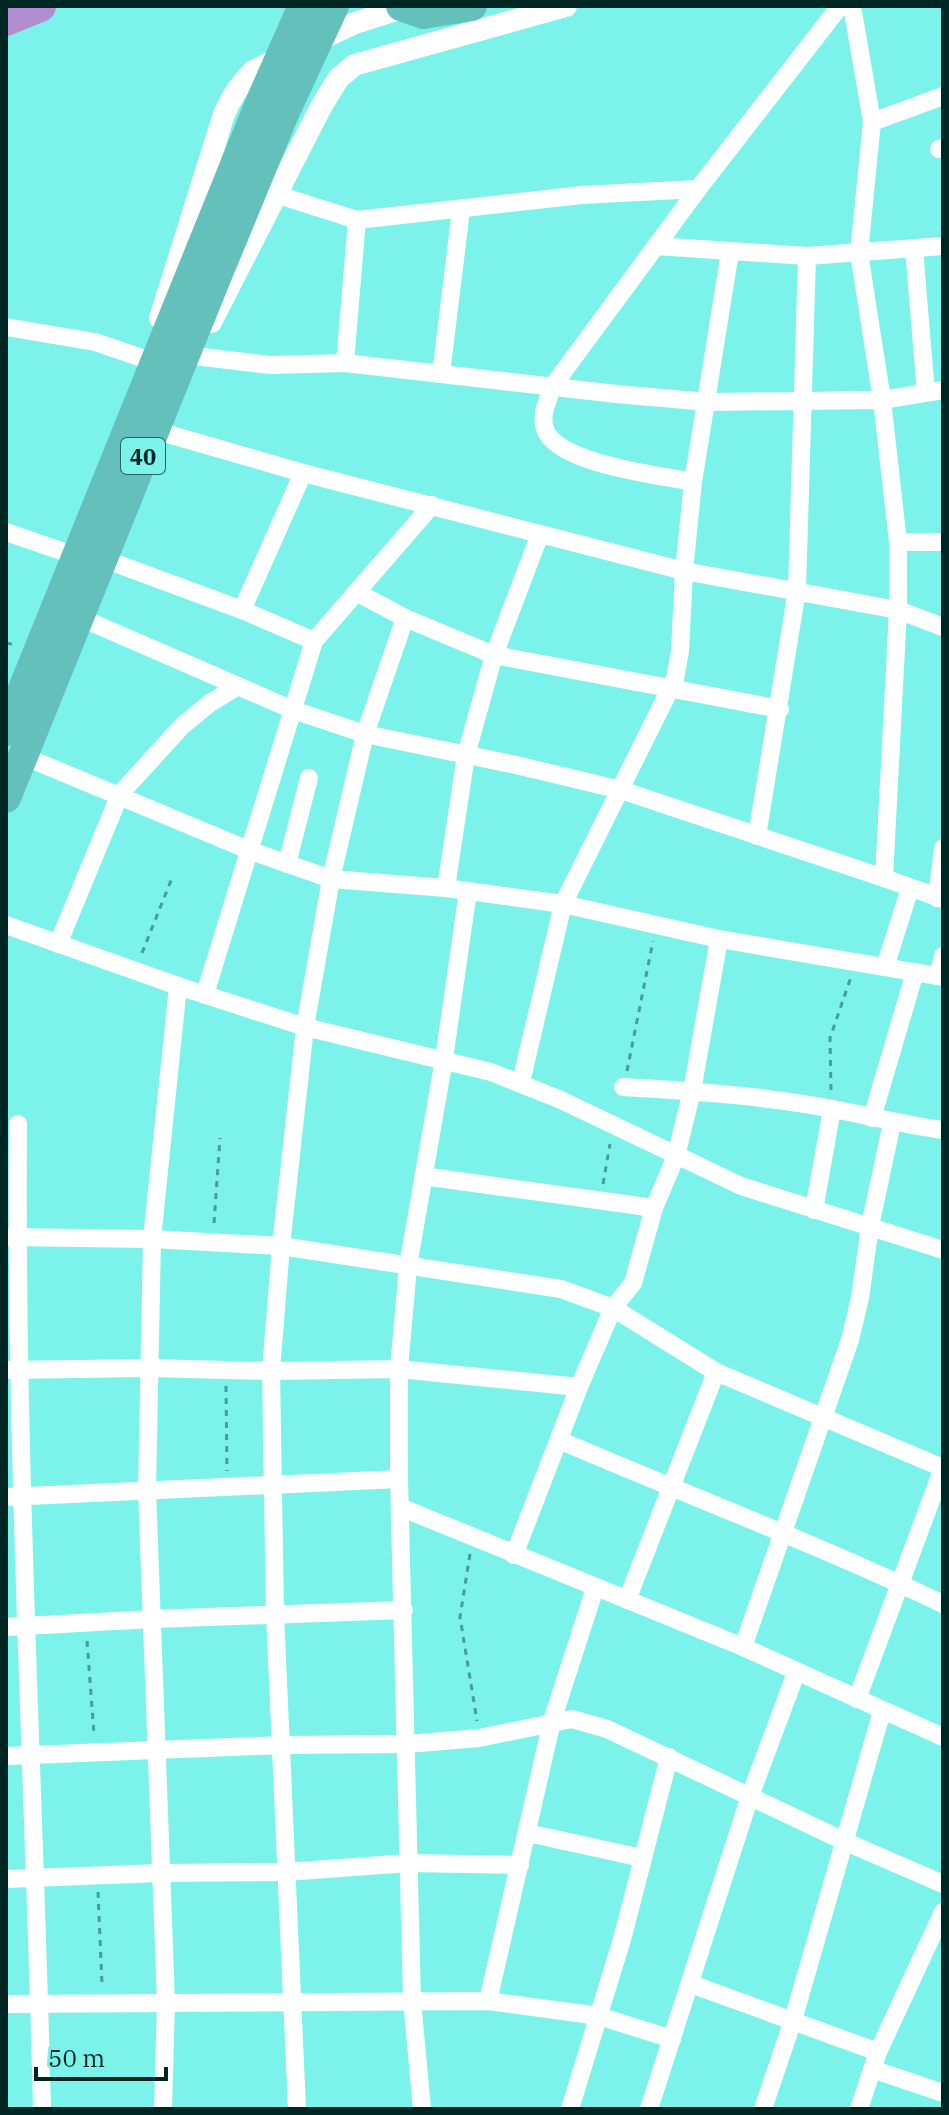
<svg xmlns="http://www.w3.org/2000/svg" width="949" height="2115" font-family="'IBM Plex Serif',serif">
<style>
.lines{fill:none;stroke-linecap:round;stroke-linejoin:round}
.river{stroke:#b28ed0;stroke-width:32}
.path{stroke:#479d97;stroke-width:3;stroke-dasharray:6 6;stroke-linecap:butt}
.minor{stroke:#fff;stroke-width:18}
.tertiary{stroke:#fff;stroke-width:22}
.trunk{stroke:#64c0bb;stroke-width:30}
.labels{text-anchor:middle;dominant-baseline:central;stroke-width:6;stroke-linejoin:round;paint-order:stroke}
.shield{fill:#7bf3eb;stroke:#256460;stroke-width:2}
.shield-label{font-size:22px;font-weight:bold;fill:#002624}
</style>
<rect width="100%" height="100%" fill="#7bf3eb"/>
<g class="lines">
<polyline class="river" points="6,20 40,6"/>
<g class="path">
<polyline points="6,643 16,645"/>
<polyline points="142,953 172,878"/>
<polyline points="627,1071 653,941"/>
<polyline points="831,1090 830,1038 851,977"/>
<polyline points="603,1184 610,1144"/>
<polyline points="214,1223 220,1138"/>
<polyline points="226,1386 227,1471"/>
<polyline points="470,1554 460,1617 477,1721"/>
<polyline points="87,1641 94,1734"/>
<polyline points="98,1892 102,1984"/>
</g>
<g class="minor">
<polyline points="852,6 872,122 859,253 882,400 898,542 898,610 884,878 943,899"/>
<polyline points="872,122 943,96"/>
<polyline points="939,149 943,148"/>
<polyline points="275,194 357,220 582,195 698,189"/>
<polyline points="656,246 807,256 943,246"/>
<polyline points="914,249 926,393"/>
<polyline points="6,327 95,342 145,359"/>
<polyline points="186,355 270,365 345,363 616,394 708,402 882,400 943,390"/>
<polyline points="345,363 357,220"/>
<polyline points="441,374 461,210"/>
<polyline points="154,430 303,473 626,556 684,571 898,610 943,627"/>
<path d="M693,482C659,475 557,464 545,429C540,415 548,401 552,387L698,189L840,6"/>
<polyline points="6,532 76,556"/>
<polyline points="898,542 943,542"/>
<polyline points="104,559 242,610 314,641"/>
<polyline points="358,593 405,618 494,655 780,709"/>
<polyline points="242,610 303,473"/>
<polyline points="79,617 293,710 365,734 516,765 621,790 884,878"/>
<polyline points="23,756 251,851 331,879 446,888 563,904 719,939 943,977"/>
<polyline points="757,836 797,590 807,256"/>
<polyline points="287,864 309,778"/>
<polyline points="446,888 466,755 494,655 540,534"/>
<polyline points="937,898 943,848"/>
<polyline points="6,925 178,986 305,1027 491,1072 561,1100 741,1186 943,1250"/>
<polyline points="58,944 120,794 182,726 210,703 238,686"/>
<polyline points="885,967 910,888"/>
<polyline points="938,976 943,956"/>
<polyline points="205,994 314,641 432,505"/>
<polyline points="521,1082 563,904 675,679 680,651 684,571 693,482 730,252"/>
<path d="M623,1087C693,1091 765,1096 833,1109C870,1116 906,1125 943,1130"/>
<polyline points="872,1118 915,972"/>
<path d="M18,1124C15,1453 34,1781 42,2109"/>
<polyline points="423,1176 654,1208"/>
<polyline points="814,1210 832,1109"/>
<polyline points="6,1237 152,1239 281,1246 561,1289 613,1308 716,1372 943,1468 857,1699"/>
<polyline points="6,1370 149,1368 271,1371 399,1369 579,1387"/>
<path d="M559,1440C687,1495 817,1544 943,1604"/>
<polyline points="6,1497 399,1479"/>
<polyline points="400,1507 743,1647 943,1737"/>
<polyline points="514,1555 579,1387 613,1308 633,1283 654,1208 676,1156 692,1091 719,939"/>
<polyline points="627,1600 716,1372"/>
<polyline points="6,1627 153,1619 404,1610"/>
<polyline points="743,1647 850,1340 860,1298 870,1226 892,1123"/>
<polyline points="6,1756 283,1745 407,1744 479,1738 572,1719 607,1729 846,1842 943,1884"/>
<polyline points="528,1833 642,1858"/>
<polyline points="6,1879 160,1873 286,1872 408,1863 520,1865"/>
<polyline points="691,1984 878,2052"/>
<polyline points="488,2001 552,1721 595,1588"/>
<polyline points="6,2004 488,2001 599,2016 672,2039"/>
<polyline points="872,2069 943,2093"/>
<polyline points="163,2109 166,2002 147,1490 152,1239 178,986"/>
<polyline points="297,2109 275,1614 271,1371 281,1246 305,1027 331,879 365,734 405,618"/>
<polyline points="422,2109 412,2000 399,1479 399,1369 408,1266 444,1059 468,891"/>
<polyline points="570,2109 623,1936 669,1757"/>
<polyline points="649,2109 750,1796 796,1673"/>
<polyline points="763,2109 793,2020 882,1711"/>
<polyline points="859,2109 878,2052 943,1912"/>
</g>
<g class="tertiary">
<path d="M160,318L224,114C231,98 240,84 253,71L355,23L408,6"/>
<polyline points="211,322 321,107 338,79 354,65 566,6"/>
</g>
<g class="trunk">
<polyline points="401,6 424,14 472,6"/>
<polyline points="6,731 260,103 303,6"/>
<polyline points="6,798 214,283 283,116 334,6"/>
</g>
</g>
<g class="labels">
<rect class="shield" x="121" y="438" width="44" height="36" rx="6"/>
<g class="shield-label">
<text x="143" y="456">40</text>
</g>
</g>
<rect width="949" height="2115" fill="none" stroke="#002624" stroke-width="16"/>
<path d="M36 2067v12h130v-12" fill="none" stroke="#002624" stroke-width="4"/>
<text x="48" y="2067" font-size="24" fill="#002624" stroke="#7bf3eb" stroke-width="6" paint-order="stroke">50 m</text>
</svg>
